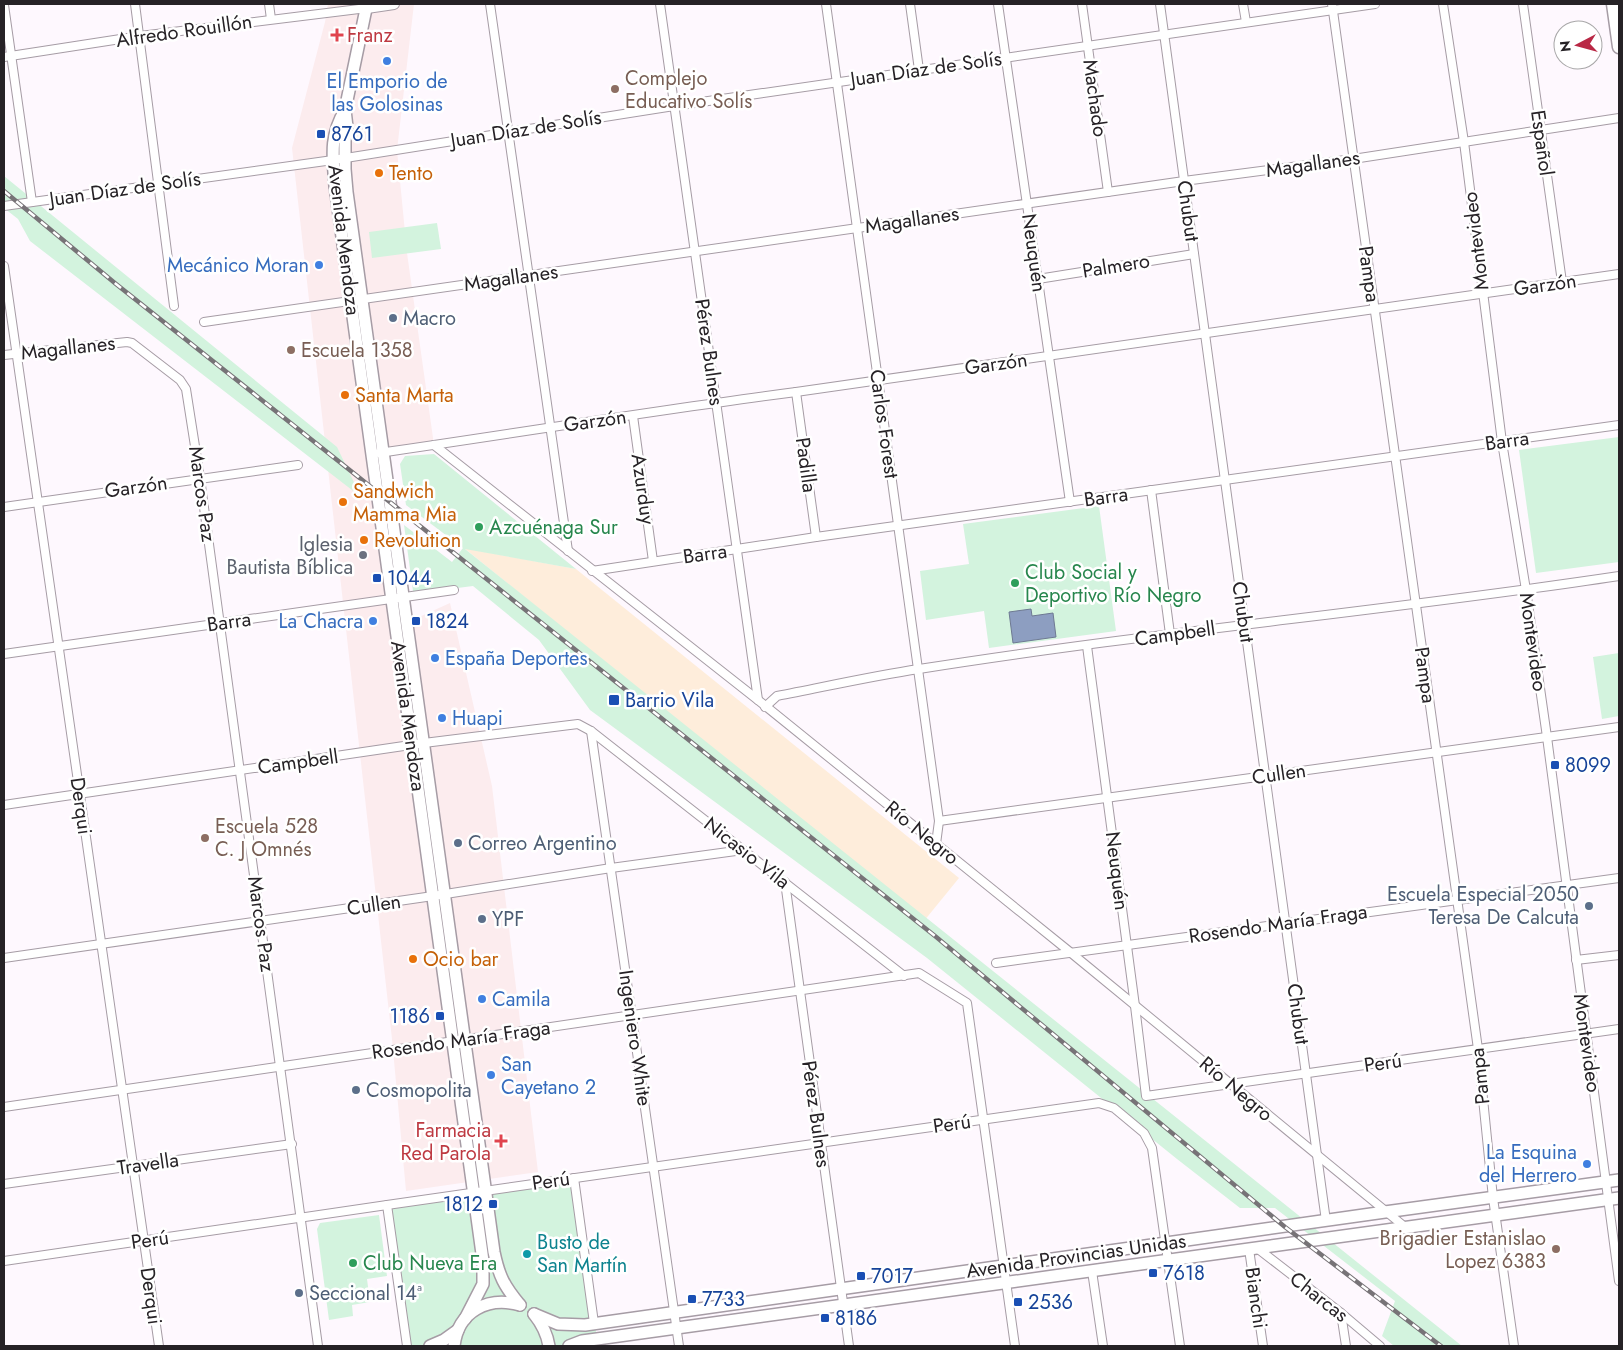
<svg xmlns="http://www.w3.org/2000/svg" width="1623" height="1350" font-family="Jost,sans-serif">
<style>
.commercial{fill:#fcecee}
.industrial{fill:#feeddb}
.green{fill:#d3f3de}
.water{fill:#8d9ec1;stroke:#6e7992}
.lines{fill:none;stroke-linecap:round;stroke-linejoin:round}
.minor-casing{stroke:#a69ca5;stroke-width:10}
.tertiary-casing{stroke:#a69ca5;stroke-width:12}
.secondary-casing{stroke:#a69ca5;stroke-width:14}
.primary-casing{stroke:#a69ca5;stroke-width:15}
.minor{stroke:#fff;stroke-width:8}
.tertiary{stroke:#fff;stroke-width:10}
.secondary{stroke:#fff;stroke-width:11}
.primary{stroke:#fff;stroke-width:12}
.rail-casing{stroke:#777377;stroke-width:4.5}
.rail{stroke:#fff;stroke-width:2.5;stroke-dasharray:8;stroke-linecap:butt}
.health-dot{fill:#e0444e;stroke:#fff;stroke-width:2}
.shop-dot{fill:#3f7fe0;stroke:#fff;stroke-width:2}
.education-dot{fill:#8d6e63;stroke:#fff;stroke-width:2}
.transit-dot{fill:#1a4fb4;stroke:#fff;stroke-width:2}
.food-dot{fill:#e8710a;stroke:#fff;stroke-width:2}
.service-dot{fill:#5c6f8a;stroke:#fff;stroke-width:2}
.leisure-dot{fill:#2e9e5b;stroke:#fff;stroke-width:2}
.worship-dot{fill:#6b7280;stroke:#fff;stroke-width:2}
.culture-dot{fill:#0f9aa8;stroke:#fff;stroke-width:2}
.labels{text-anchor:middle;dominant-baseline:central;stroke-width:5;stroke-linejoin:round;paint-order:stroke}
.street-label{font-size:20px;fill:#262226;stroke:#fff}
.health-label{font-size:20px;fill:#be3a42;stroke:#fff;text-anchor:start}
.education-label{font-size:20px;fill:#785e54;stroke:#fff;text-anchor:start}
.shop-label{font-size:20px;fill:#366cbe;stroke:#fff;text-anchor:start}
.transit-label{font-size:20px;fill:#164399;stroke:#fff;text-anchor:start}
.food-label{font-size:20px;fill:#c56008;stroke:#fff;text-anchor:start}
.service-label{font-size:20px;fill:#4e5e75;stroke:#fff;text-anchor:start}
.leisure-label{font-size:20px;fill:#27864d;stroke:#fff;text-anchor:start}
.worship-label{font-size:20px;fill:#5b616d;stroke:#fff;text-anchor:end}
.culture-label{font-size:20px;fill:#0d838f;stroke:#fff;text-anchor:start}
</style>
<rect width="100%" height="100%" fill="#fef8fe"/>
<polygon class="commercial" points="328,4 414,4 397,150 407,253 434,445 384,452 408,622 450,603 492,786 538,1172 406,1191 392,1039 292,148 325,22"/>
<polygon class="industrial" points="464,548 576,569 959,878 924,921"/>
<g class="green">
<polygon points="4,176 337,447 361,497 30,241 18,219 4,208"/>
<polygon points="437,223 441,249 372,258 369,232"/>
<polygon points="1619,437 1619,562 1536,573 1519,450"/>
<polygon points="434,454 576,569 465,549 1462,1346 1394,1346 1382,1336 1395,1301 1275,1208 1240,1208 1177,1159 927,958 590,710 539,640 473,586 418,593 413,591 404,525 452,562 463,548 406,505 400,464 405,456"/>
<polygon points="1099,506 1116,631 989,648 984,611 926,620 920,571 969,564 963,524"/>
<polygon points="1619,653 1619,716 1602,719 1593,657"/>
<polygon points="574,1178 598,1346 407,1346 387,1205"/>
<polygon points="379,1215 387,1276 367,1279 370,1302 352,1305 353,1316 329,1320 317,1229 320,1223"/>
</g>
<polygon class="water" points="1031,609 1032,616 1053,613 1056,637 1013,643 1009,612"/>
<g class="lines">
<defs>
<g id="minor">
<polyline points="135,4 174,306"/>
<polyline points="269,4 271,19"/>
<polyline points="490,4 568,551"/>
<polyline points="660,4 758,700"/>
<polyline points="826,4 939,821 936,844"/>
<polyline points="910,4 919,70"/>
<polyline points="998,4 1070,502"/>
<polyline points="1082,4 1108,192"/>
<polyline points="1160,4 1326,1221"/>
<polyline points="1243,4 1246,22"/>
<polyline points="1332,4 1478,1049 1493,1198 1514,1346"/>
<polyline points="1443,4 1464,142 1502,442 1526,590 1547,737 1619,1281"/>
<polyline points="1523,4 1562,282"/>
<polyline points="4,5 32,202"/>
<polyline points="4,57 140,36 367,8"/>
<polyline points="4,206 333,160 674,106 1375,4"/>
<polyline points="4,266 159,1346"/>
<polyline points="1038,279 1194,254"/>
<polyline points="204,322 1184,181 1353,159 1619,118"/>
<polyline points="4,355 127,342 132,343 180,380 186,389 200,478 318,1346"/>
<polyline points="796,392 816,537"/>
<polyline points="633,416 653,561"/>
<polyline points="434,445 758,700 1070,952 1405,1227"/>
<path d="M379,453C518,433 657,410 796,392L1619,274"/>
<polyline points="1151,490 1170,634"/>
<polyline points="4,507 298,465"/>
<polyline points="592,571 816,537 1619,425"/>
<polyline points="1087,646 1135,1006 1146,1096 1619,1029"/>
<polyline points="4,654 454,590"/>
<path d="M765,707L777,696C824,687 872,676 919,669C1152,632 1387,611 1619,576"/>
<polyline points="591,731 679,1346"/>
<polyline points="4,805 424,743 578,724 591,731 904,976"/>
<polyline points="939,821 1619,727"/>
<polyline points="785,882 849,1346"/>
<polyline points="4,958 433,896 611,868 743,850"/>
<polyline points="1576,960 1619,955"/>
<polyline points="996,963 1619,878"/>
<polyline points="4,1107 919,973 967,1003 1015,1346"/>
<polyline points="574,1178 594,1323"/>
<polyline points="4,1184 292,1144"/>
<polyline points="387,1205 407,1346"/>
<polyline points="1257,1248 1341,1313 1380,1346"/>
<polyline points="1249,1249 1263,1346"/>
<polyline points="4,1261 387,1205 1099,1103 1114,1108 1144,1133 1152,1148 1180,1346"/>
<polyline points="1092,1271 1103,1346"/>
<polyline points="1341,1313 1346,1346"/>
</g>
<polyline id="tertiary" points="367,8 394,4"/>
<g id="secondary">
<path d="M367,4L345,110C329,137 333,157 335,186L483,1261V1284L465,1319"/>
<path d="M345,110L347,127L345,141V169L347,192L494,1252C499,1276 504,1286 520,1305"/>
<polyline points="534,1314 558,1324 585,1325 1385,1212 1619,1180"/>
<path d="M534,1314C542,1324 547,1333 549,1346"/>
<polyline points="430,1346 444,1340 458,1330"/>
<path d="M454,1346C458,1311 488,1296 520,1305"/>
<polyline points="569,1346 582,1341 597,1339 1619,1198"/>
</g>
<polyline id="primary" points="1613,4 1619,47"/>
</defs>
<use href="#minor" class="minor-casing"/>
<use href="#tertiary" class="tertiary-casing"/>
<use href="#secondary" class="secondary-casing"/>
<use href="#primary" class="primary-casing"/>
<use href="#minor" class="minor"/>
<use href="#tertiary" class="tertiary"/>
<use href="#secondary" class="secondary"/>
<use href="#primary" class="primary"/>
<defs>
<polyline id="rail" points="4,191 116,284 935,936 1285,1227 1441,1346"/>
</defs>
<use href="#rail" class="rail-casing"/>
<use href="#rail" class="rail"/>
</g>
<g class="health-dot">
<path d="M334.5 27.5h5v5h5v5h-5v5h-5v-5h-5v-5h5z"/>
<path d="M498.5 1133.5h5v5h5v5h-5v5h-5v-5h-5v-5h5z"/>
</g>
<g class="shop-dot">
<circle cx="387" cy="61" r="5"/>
<circle cx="319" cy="265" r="5"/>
<circle cx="373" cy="621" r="5"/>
<circle cx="435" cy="658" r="5"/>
<circle cx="442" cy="718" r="5"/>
<circle cx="482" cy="999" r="5"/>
<circle cx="491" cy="1075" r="5"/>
<circle cx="1587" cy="1164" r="5"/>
</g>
<g class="education-dot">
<circle cx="615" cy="89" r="5"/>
<circle cx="291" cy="350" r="5"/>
<circle cx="205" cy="838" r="5"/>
<circle cx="1556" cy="1249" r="5"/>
</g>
<g class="transit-dot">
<rect x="316" y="129" width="10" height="10" rx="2.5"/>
<rect x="372" y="573" width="10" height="10" rx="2.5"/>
<rect x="411" y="616" width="10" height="10" rx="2.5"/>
<rect x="608" y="694" width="12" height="12" rx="2.5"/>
<rect x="1550" y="760" width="10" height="10" rx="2.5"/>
<rect x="435" y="1011" width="10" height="10" rx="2.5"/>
<rect x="488" y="1199" width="10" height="10" rx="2.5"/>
<rect x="1148" y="1268" width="10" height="10" rx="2.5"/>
<rect x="856" y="1271" width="10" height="10" rx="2.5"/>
<rect x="687" y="1294" width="10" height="10" rx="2.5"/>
<rect x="1013" y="1297" width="10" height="10" rx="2.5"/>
<rect x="820" y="1313" width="10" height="10" rx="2.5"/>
</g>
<g class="food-dot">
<circle cx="379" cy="173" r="5"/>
<circle cx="345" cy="395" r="5"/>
<circle cx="343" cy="502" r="5"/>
<circle cx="364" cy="540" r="5"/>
<circle cx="413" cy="959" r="5"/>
</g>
<g class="service-dot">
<circle cx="393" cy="318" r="5"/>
<circle cx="458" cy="843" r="5"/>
<circle cx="1589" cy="906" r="5"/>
<circle cx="482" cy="919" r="5"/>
<circle cx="356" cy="1090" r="5"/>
<circle cx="299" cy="1293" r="5"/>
</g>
<g class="leisure-dot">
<circle cx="479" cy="527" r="5"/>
<circle cx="1015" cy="583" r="5"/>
<circle cx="353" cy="1263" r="5"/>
</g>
<circle class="worship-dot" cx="363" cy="555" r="5"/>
<circle class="culture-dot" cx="527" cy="1254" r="5"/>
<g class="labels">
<g class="street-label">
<text transform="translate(184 31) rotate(-8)">Alfredo Rouillón</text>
<text transform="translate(926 69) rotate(-8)">Juan Díaz de Solís</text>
<text transform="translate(1095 98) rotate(82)">Machado</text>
<text transform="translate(526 129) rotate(-9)">Juan Díaz de Solís</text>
<text transform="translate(1542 143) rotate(82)">Español</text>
<text transform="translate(1313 164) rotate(-8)">Magallanes</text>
<text transform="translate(125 189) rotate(-8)">Juan Díaz de Solís</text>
<text transform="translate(1188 211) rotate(82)">Chubut</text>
<text transform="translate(912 220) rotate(-8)">Magallanes</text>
<text transform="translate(344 240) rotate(83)">Avenida Mendoza</text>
<text transform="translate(1476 241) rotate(-97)">Montevideo</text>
<text transform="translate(1034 253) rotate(82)">Neuquén</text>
<text transform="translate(1116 266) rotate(-9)">Palmero</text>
<text transform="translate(1369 274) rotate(82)">Pampa</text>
<text transform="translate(511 278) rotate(-8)">Magallanes</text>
<text transform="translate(1545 285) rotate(-8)">Garzón</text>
<text transform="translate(68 348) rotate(-6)">Magallanes</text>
<text transform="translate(709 352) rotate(82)">Pérez Bulnes</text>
<text transform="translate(996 364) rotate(-8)">Garzón</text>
<text transform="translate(595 421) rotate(-8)">Garzón</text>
<text transform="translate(884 424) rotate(82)">Carlos Forest</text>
<text transform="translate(1507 441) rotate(-8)">Barra</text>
<text transform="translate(806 465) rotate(82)">Padilla</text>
<text transform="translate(136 487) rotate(-8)">Garzón</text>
<text transform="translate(643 489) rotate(82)">Azurduy</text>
<text transform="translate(202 494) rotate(82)">Marcos Paz</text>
<text transform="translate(1106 497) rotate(-8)">Barra</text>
<text transform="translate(705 554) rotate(-8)">Barra</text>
<text transform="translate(1243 612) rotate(82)">Chubut</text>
<text transform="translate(229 622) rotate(-8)">Barra</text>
<text transform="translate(1175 634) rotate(-8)">Campbell</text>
<text transform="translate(1533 642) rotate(82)">Montevideo</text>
<text transform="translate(1425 675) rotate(82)">Pampa</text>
<text transform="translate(408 716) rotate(82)">Avenida Mendoza</text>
<text transform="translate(298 762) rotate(-8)">Campbell</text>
<text transform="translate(1279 774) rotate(-8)">Cullen</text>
<text transform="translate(81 806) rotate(82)">Derqui</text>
<text transform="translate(922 833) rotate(39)">Río Negro</text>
<text transform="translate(747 853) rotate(38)">Nicasio Vila</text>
<text transform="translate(1117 871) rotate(83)">Neuquén</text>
<text transform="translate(374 905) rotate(-8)">Cullen</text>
<text transform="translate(261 924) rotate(82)">Marcos Paz</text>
<text transform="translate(1278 924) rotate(-8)">Rosendo María Fraga</text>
<text transform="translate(1298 1014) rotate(82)">Chubut</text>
<text transform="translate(635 1038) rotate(82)">Ingeniero White</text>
<text transform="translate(461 1040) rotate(-8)">Rosendo María Fraga</text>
<text transform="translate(1587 1043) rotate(82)">Montevideo</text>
<text transform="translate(1383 1063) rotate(-8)">Perú</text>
<text transform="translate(1480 1076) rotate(-96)">Pampa</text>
<text transform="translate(1236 1089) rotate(40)">Río Negro</text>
<text transform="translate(816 1114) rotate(82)">Pérez Bulnes</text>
<text transform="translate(952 1124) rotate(-8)">Perú</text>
<text transform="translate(148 1164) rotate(-8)">Travella</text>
<text transform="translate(551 1181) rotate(-8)">Perú</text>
<text transform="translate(150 1240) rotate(-8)">Perú</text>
<text transform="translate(1076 1256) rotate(-8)">Avenida Provincias Unidas</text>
<text transform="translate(151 1296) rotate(82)">Derqui</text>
<text transform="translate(1319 1297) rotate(38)">Charcas</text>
<text transform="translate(1256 1298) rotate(82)">Bianchi</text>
</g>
<g class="health-label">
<text x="347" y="35">Franz</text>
<text x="491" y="1130" text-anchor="end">Farmacia<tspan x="491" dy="23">Red Parola</tspan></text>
</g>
<g class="education-label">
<text x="625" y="78">Complejo<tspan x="625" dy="23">Educativo Solís</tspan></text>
<text x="301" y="350">Escuela 1358</text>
<text x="215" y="826">Escuela 528<tspan x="215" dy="23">C. J Omnés</tspan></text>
<text x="1546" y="1238" text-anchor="end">Brigadier Estanislao<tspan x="1546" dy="23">Lopez 6383</tspan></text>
</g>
<g class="shop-label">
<text x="387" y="81" text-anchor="middle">El Emporio de<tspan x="387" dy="23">las Golosinas</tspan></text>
<text x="309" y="265" text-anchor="end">Mecánico Moran</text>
<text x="363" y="621" text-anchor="end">La Chacra</text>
<text x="445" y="658">España Deportes</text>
<text x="452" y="718">Huapi</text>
<text x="492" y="999">Camila</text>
<text x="501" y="1064">San<tspan x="501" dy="23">Cayetano 2</tspan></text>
<text x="1577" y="1152" text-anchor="end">La Esquina<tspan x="1577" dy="23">del Herrero</tspan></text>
</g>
<g class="transit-label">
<text x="331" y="134">8761</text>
<text x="387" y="578">1044</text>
<text x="426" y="621">1824</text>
<text x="625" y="700">Barrio Vila</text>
<text x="1565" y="765">8099</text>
<text x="430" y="1016" text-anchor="end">1186</text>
<text x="483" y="1204" text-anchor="end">1812</text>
<text x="1163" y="1273">7618</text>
<text x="871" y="1276">7017</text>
<text x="702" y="1299">7733</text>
<text x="1028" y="1302">2536</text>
<text x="835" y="1318">8186</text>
</g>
<g class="food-label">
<text x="389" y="173">Tento</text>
<text x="355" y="395">Santa Marta</text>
<text x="353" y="491">Sandwich<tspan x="353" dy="23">Mamma Mia</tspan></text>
<text x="374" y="540">Revolution</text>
<text x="423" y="959">Ocio bar</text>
</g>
<g class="service-label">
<text x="403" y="318">Macro</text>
<text x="468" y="843">Correo Argentino</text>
<text x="1579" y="894" text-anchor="end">Escuela Especial 2050<tspan x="1579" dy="23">Teresa De Calcuta</tspan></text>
<text x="492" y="919">YPF</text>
<text x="366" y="1090">Cosmopolita</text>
<text x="309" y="1293">Seccional 14ª</text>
</g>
<g class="leisure-label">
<text x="489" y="527">Azcuénaga Sur</text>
<text x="1025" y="572">Club Social y<tspan x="1025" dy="23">Deportivo Río Negro</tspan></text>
<text x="363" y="1263">Club Nueva Era</text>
</g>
<g class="worship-label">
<text x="353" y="544">Iglesia<tspan x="353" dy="23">Bautista Bíblica</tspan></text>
</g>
<g class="culture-label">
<text x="537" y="1242">Busto de<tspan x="537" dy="23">San Martín</tspan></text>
</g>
</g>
<rect width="1623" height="1350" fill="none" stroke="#262226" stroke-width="10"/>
<g transform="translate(1578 45) rotate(264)"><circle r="24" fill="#ffffff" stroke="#a8a7a8"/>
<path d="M0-4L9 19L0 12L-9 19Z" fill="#b92845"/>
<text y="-8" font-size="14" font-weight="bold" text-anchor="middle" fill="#262226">N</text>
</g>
</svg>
